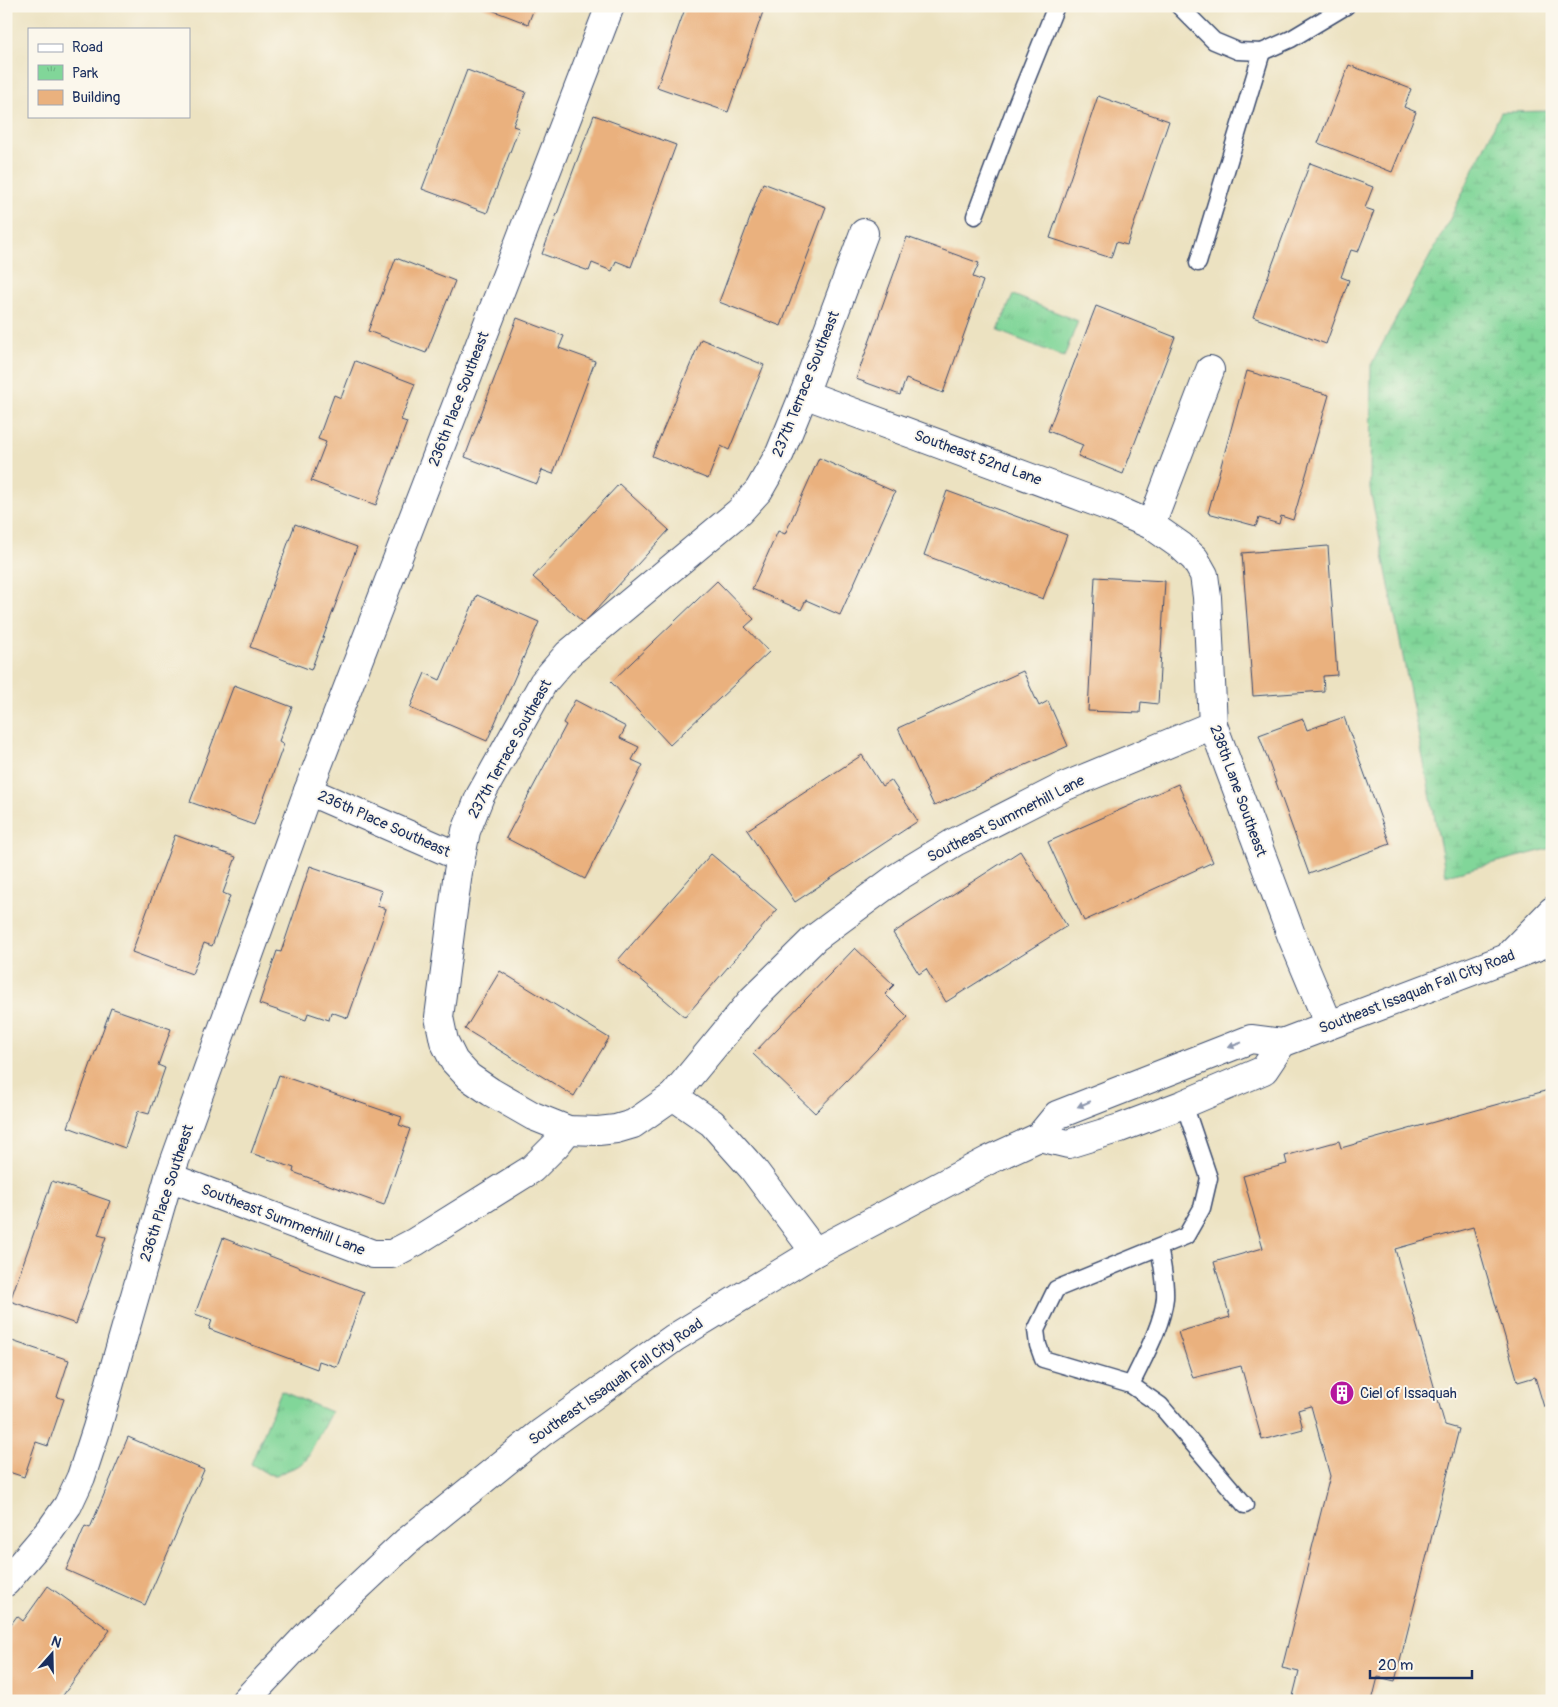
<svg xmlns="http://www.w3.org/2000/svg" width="1558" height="1707" font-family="Pangolin,sans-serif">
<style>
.wetland{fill:url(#wetland-marsh);stroke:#4e827c}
.park{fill:url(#park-tufts);stroke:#4e827c}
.building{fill:#eab17e}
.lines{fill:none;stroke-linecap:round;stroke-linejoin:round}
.lane-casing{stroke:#3a4a6d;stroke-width:19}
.street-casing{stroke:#3a4a6d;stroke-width:30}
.secondary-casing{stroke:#3a4a6d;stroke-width:30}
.lane{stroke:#fff;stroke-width:16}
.street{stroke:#fff;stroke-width:28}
.secondary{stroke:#fff;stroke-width:28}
.oneway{fill:#8d97ae}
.labels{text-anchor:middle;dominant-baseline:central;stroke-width:4;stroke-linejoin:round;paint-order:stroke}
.street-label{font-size:15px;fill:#1b2f5e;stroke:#fbf7ec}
.poi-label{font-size:15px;fill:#1b2f5e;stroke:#fbf7ec;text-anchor:start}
</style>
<defs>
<pattern id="wetland-marsh" width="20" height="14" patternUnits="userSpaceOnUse" patternTransform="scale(1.25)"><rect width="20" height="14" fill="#81d699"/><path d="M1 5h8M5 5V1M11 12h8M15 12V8" fill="none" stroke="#6fb886"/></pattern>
<pattern id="park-tufts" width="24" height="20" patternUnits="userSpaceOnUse" patternTransform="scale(1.25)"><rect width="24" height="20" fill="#81d699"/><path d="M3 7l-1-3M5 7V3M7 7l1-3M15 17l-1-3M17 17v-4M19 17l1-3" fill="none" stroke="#6fb886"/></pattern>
</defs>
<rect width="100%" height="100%" fill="#fbf7ec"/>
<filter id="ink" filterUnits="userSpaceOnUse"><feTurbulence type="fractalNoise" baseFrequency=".02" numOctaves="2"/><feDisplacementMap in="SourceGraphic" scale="10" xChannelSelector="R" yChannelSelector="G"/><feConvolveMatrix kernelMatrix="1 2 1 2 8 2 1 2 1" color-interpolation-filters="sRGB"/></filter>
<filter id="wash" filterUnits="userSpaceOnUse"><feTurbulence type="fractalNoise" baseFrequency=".0096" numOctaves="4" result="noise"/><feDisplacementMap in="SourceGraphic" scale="20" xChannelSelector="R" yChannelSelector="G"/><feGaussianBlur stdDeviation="1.12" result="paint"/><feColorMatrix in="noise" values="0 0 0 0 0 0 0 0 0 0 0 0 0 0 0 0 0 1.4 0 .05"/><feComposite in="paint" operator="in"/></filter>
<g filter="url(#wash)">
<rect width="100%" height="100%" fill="#ece2c1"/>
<polygon class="wetland" points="1552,111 1552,848 1446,875 1370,489 1371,365 1450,219 1501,112"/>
<g class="park">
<polygon points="1013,295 1078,321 1064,357 998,331"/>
<polygon points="281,1391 331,1412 306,1460 298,1466 276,1475 268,1474 251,1464"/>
</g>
<g id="blocks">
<g class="building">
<polygon points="481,6 535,6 528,24"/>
<polygon points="686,6 765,6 728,112 657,87"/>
<polygon points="1349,65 1411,89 1404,107 1416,112 1392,172 1318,143"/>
<polygon points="467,70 526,92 513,126 519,128 487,213 422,189"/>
<polygon points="1098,96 1169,121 1127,245 1116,242 1111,258 1050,238"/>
<polygon points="594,115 676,145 631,267 616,261 612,271 592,263 589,271 542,254"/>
<polygon points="1310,163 1373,187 1365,208 1374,211 1358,252 1351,250 1341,277 1349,280 1326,344 1253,317"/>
<polygon points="763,183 826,207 781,326 719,302"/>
<polygon points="907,237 979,263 973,277 983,281 943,393 906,379 900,395 856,379"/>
<polygon points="396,258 455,281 426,353 368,331"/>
<polygon points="1096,306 1175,337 1123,474 1078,456 1083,445 1048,431"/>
<polygon points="517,318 564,336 559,348 595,361 553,474 542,470 537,484 465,457"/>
<polygon points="701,339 764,365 729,450 721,446 708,479 652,456"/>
<polygon points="355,361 415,384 401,420 407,422 376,505 311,481 326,442 318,439 334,395 341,398"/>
<polygon points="1247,371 1329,395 1293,520 1281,516 1279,524 1259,518 1256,526 1208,513"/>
<polygon points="819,458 895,492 840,615 806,600 801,610 752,589 778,531 785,534"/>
<polygon points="619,484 669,530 584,623 533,577"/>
<polygon points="947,491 1067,535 1043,599 924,555"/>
<polygon points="295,524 357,547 311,670 250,647"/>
<polygon points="1328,546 1337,675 1323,676 1324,691 1253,696 1242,553"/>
<polygon points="1095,577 1165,581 1158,704 1141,702 1140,713 1088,711"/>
<polygon points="717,581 754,619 745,627 769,652 670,745 611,682"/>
<polygon points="477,595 539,622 487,741 410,708 425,673 440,680"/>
<polygon points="1023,671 1039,706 1048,701 1068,746 934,806 898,728"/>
<polygon points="234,685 292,707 279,741 284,744 254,825 190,802"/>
<polygon points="575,700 626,727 620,738 639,747 632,760 643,765 585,879 506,838 566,725 563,723"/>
<polygon points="1344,717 1390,844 1309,874 1259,735 1303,719 1307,730"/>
<polygon points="862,755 882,786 891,780 918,821 795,902 747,830"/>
<polygon points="1178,784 1213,862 1084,921 1048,842"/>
<polygon points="175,835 236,857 223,893 230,896 212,946 204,943 192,974 132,952"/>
<polygon points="1020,851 1067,926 946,1002 926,969 919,974 893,933"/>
<polygon points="711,854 777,910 685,1017 618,960"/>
<polygon points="310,866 382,891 377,906 386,909 348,1018 331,1012 329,1020 308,1013 306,1020 259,1004 277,951 281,952"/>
<polygon points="855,948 894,985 885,994 908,1017 815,1113 753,1054"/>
<polygon points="500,971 609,1038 574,1096 465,1029"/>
<polygon points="111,1008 171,1029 158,1065 165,1068 149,1114 138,1111 125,1148 68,1127"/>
<polygon points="279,1075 402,1117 399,1125 410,1129 384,1205 293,1172 294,1168 251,1153"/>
<polygon points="1552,1089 1552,1404 1544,1407 1535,1377 1518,1382 1473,1227 1395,1249 1445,1425 1459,1429 1395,1681 1378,1677 1372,1701 1292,1700 1299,1672 1282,1668 1330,1476 1311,1406 1298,1410 1303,1429 1262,1440 1241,1366 1193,1378 1178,1332 1230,1317 1214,1262 1263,1248 1243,1176 1287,1164 1285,1156 1339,1141 1341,1148"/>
<polygon points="52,1181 110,1201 98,1235 106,1237 76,1324 10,1301"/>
<polygon points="223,1238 364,1292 337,1367 319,1361 317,1369 209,1329 212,1320 195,1314"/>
<polygon points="9,1340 69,1360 57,1397 64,1399 48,1446 36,1442 24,1477 6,1471 6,1347"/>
<polygon points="128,1437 204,1470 145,1605 66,1570 85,1526 90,1528"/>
<polygon points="48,1586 110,1630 59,1701 6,1701 6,1631 17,1616 23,1621"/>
</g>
</g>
</g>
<g filter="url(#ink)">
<use href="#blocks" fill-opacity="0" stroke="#3a4a6d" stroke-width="1"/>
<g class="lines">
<defs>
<g id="lane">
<polyline points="1179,6 1214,41 1238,51 1262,52 1291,39 1346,6"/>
<polyline points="975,216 1017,103 1056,6"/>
<polyline points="1198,263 1262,52"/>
<path d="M1159,1247C1162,1264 1166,1281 1165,1298C1162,1327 1143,1359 1131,1385L1043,1359L1038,1345L1036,1330L1056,1289L1186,1236L1202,1208L1209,1178L1184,1104"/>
<polyline points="1131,1385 1160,1405 1245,1505"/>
</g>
<g id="street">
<polyline points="1210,370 1151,525 1181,546 1195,559 1204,575 1207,597 1213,725 1292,937 1329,1025"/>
<polyline points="804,394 1115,509 1151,525"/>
<polyline points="308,791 460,857"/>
<polyline points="673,1096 752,1000 815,938 896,878 955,842 1061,788 1213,725"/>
<polyline points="169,1177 373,1254 392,1254 415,1242 532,1169 556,1145 568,1130"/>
<polyline points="815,1252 753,1169 712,1123 673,1096 633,1124 616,1129 598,1131 568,1130 533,1116 491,1092 469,1077 454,1061 444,1041 439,1017 458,872 466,831 480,796 543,683 568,654 739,512 759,490 780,453 804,394 864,233"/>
<polyline points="6,1582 51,1529 68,1505 81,1477 97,1428 169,1177 308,791 610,6"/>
</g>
<g id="secondary">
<polyline points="1512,952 1552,911"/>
<polyline points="1039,1137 1068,1144 1120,1128 1184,1104 1264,1070 1282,1043"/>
<polyline points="245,1701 312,1630 406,1542 541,1433 674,1338 815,1252 989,1160 1039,1137 1057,1115 1251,1039 1282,1043 1552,941"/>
</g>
</defs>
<use href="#lane" class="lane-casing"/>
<use href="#street" class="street-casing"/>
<use href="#secondary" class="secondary-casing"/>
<use href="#lane" class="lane"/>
<use href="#street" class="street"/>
<use href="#secondary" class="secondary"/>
</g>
<defs><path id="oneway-solid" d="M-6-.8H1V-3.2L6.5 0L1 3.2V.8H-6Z" transform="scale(1.25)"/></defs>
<g class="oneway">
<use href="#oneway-solid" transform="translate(1235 1045) rotate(159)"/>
<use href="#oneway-solid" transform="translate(1084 1104) rotate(157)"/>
</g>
</g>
<defs>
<symbol id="building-disc" viewBox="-11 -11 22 22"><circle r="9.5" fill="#b5179e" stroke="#fbf7ec"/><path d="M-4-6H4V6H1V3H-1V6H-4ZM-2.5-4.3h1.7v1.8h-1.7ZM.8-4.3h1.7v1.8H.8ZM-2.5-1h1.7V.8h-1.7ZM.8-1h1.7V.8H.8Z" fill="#fff"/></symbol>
</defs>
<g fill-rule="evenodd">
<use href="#building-disc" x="1328" y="1379" width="28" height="28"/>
</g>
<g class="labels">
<g class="street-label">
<text transform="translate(806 384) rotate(-68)">237th Terrace Southeast</text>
<text transform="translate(459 399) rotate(-69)">236th Place Southeast</text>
<text transform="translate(978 458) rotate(20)">Southeast 52nd Lane</text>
<text transform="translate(510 749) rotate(-61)">237th Terrace Southeast</text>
<text transform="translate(1238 791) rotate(70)">238th Lane Southeast</text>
<text transform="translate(1006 819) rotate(-27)">Southeast Summerhill Lane</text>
<text transform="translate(384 824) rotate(24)">236th Place Southeast</text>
<text transform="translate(1417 992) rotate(-21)">Southeast Issaquah Fall City Road</text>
<text transform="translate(167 1193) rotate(-72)">236th Place Southeast</text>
<text transform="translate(283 1220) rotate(21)">Southeast Summerhill Lane</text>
<text transform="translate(616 1382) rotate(-35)">Southeast Issaquah Fall City Road</text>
</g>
<g class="poi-label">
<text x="1360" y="1393">Ciel of Issaquah</text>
</g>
</g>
<rect width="1558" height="1707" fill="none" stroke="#fbf7ec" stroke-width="25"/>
<rect x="28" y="28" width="162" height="90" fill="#fbf7ec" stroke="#a1a7b3"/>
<rect x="38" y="44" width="25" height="8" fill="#ffffff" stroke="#a1a7b3"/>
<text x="72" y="52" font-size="15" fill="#1b2f5e">Road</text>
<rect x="38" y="65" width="25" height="15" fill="url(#park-tufts)" stroke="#a1a7b3"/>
<text x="72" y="78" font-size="15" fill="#1b2f5e">Park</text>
<rect x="38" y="90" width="25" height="15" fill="#eab17e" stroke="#a1a7b3"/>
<text x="72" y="102" font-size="15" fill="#1b2f5e">Building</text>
<g transform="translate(52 1654) rotate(20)" stroke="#fbf7ec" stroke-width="4" paint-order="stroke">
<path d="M0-4L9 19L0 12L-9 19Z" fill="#1b2f5e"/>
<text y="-8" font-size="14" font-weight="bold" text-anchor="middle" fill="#1b2f5e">N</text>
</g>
<path d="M1370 1670v8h102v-8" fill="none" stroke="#1b2f5e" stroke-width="2.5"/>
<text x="1378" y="1670" font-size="15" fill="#1b2f5e" stroke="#fbf7ec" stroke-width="4" paint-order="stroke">20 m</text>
</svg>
